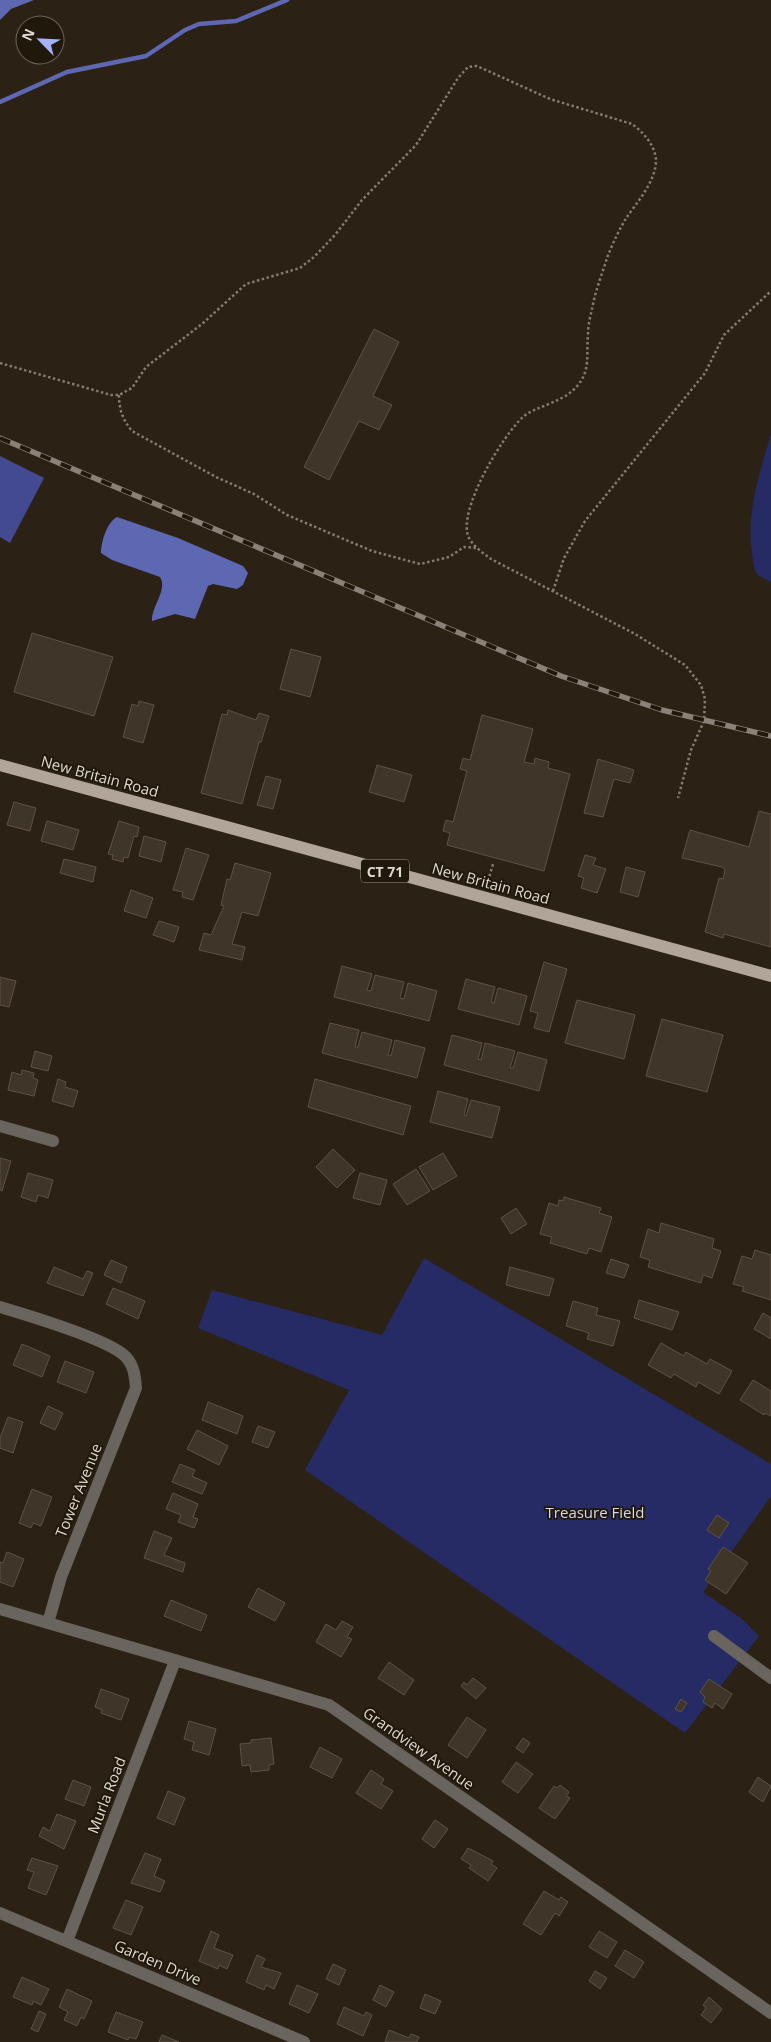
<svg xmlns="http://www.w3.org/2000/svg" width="771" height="2042" font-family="'Open Sans',sans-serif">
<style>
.green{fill:#272b65}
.forest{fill:#434a91}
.water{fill:#5e67b2}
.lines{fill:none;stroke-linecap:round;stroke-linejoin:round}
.stream{stroke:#5e67b2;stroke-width:4.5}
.building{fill:#3f3528;stroke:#5e5345}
.path{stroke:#847c72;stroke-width:2.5;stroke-dasharray:2.5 2.5;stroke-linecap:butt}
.minor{stroke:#69645e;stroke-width:12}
.major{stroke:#b0a598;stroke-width:12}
.rail-casing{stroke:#8a8278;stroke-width:5.5}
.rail{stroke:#21180c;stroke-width:4;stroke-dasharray:11;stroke-linecap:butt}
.labels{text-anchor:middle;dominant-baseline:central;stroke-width:4;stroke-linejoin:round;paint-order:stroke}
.shield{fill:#21180c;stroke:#a69f96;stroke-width:1}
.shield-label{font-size:14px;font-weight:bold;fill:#dfd9d1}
.street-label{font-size:15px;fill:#dfd9d1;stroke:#21180c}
.park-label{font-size:15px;fill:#d4d8ed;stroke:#21180c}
</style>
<rect width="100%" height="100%" fill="#2b2115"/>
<g class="green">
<path d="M771,434V582L758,575L755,571C743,519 757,483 771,434Z"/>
<polygon points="424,1258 771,1464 771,1496 703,1592 742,1619 759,1636 685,1733 305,1470 349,1390 198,1328 212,1290 382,1335"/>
</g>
<polygon class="forest" points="0,456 44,478 10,543 0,537"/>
<g class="water">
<polygon points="0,0 34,0 11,9 0,20"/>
<path d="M117,517L178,538L243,566L248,573L243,585L237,589L213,584L208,586L195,619L175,614L152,621C151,607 168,590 160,577L112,560L101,553C101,542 107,522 117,517Z"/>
</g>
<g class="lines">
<polyline class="stream" points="0,102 67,72 146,56 185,30 199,24 236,21 287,0"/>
</g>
<g class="building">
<polygon points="374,329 399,342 373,396 392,405 379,430 359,421 329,480 304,467"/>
<polygon points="32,633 113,657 94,716 14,692"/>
<polygon points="291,649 321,657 310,697 280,689"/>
<polygon points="139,701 154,705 143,743 123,737 132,704 138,706"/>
<polygon points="228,710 256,720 259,713 269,716 261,742 259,742 242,804 201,793 222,714 227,715"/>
<polygon points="482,715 533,729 524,762 534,764 535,758 549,762 548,768 570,774 544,871 447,845 450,833 443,831 446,820 453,822 467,771 460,769 463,758 470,760"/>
<polygon points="598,759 634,770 630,783 614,779 603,817 584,813"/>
<polygon points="377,765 412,775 404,802 369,792"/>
<polygon points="266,776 281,780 273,809 257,805"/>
<polygon points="14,802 36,808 30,831 7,825"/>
<polygon points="759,811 771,814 771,947 724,934 723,938 705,932 719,878 723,879 725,870 722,867 682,858 690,830 749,847"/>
<polygon points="47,821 79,830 73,850 41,841"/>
<polygon points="119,821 139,827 137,837 134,836 128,858 124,857 123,862 112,859 113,855 108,854"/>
<polygon points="144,836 166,842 161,862 139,856"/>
<polygon points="186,848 209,855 193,900 182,897 183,892 173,890"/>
<polygon points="585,855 596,858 593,865 606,869 597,893 581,888 584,878 578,876"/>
<polygon points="64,859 96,867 93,882 60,873"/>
<polygon points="235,863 271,873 258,916 242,912 232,944 245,947 242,960 199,950 204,933 211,935 224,906 221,905 227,879 230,880"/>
<polygon points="626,867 645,872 638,897 620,892"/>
<polygon points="131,890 153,898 146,918 124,911"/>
<polygon points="159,921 179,927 174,942 153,935"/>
<polygon points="544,962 567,969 549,1032 534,1028 538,1013 530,1011"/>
<polygon points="342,966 372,974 367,990 371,991 375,975 404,982 400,998 404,999 408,983 437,991 429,1021 334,997"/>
<polygon points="0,977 16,981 9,1007 0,1005"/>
<polygon points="466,979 495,987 491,1002 494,1003 498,988 527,996 519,1025 458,1009"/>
<polygon points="577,1000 635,1015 624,1059 565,1043"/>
<polygon points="662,1019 723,1035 707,1092 646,1076"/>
<polygon points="330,1023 359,1030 355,1047 358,1047 362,1032 392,1040 388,1055 391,1056 395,1040 425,1048 417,1078 322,1053"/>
<polygon points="452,1035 482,1043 478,1059 481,1060 485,1043 515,1051 510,1068 513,1068 518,1052 547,1060 539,1091 444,1065"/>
<polygon points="35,1051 52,1056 48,1071 31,1067"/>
<polygon points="22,1070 34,1073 33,1078 38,1080 34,1096 8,1090 12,1072 21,1075"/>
<polygon points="58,1079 66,1082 65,1087 78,1091 73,1107 52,1101"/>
<polygon points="315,1079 411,1106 403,1135 308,1107"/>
<polygon points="438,1091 468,1099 464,1115 466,1116 471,1100 500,1107 492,1138 430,1122"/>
<polygon points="333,1149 355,1170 337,1188 316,1167"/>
<polygon points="443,1153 457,1176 433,1190 419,1167"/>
<polygon points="0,1158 11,1161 2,1191 0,1190"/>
<polygon points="416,1169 430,1191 407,1205 393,1184"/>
<polygon points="28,1173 53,1180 48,1198 38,1195 36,1202 21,1197"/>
<polygon points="360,1173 387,1180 380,1205 353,1198"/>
<polygon points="564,1197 601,1208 599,1213 612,1217 601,1252 589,1248 587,1254 550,1243 552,1237 540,1234 549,1203 558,1206 559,1200 563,1201"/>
<polygon points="516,1208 527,1224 511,1234 501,1218"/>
<polygon points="661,1223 714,1239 712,1248 721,1251 712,1278 703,1275 701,1283 648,1267 650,1260 640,1257 648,1229 659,1233"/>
<polygon points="755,1250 771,1255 771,1300 742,1291 744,1287 733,1284 742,1256 752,1259"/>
<polygon points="611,1259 629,1265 624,1278 606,1273"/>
<polygon points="111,1260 127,1267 121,1283 104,1275"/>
<polygon points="54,1267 83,1279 87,1271 93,1273 83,1296 47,1283"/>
<polygon points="510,1267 554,1279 549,1296 506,1285"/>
<polygon points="113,1288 145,1301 138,1319 106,1304"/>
<polygon points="639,1300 679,1312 672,1330 634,1318"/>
<polygon points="573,1301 598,1308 596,1315 620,1321 613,1346 587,1339 589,1333 566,1326"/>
<polygon points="763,1313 771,1318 771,1339 754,1329"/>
<polygon points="661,1343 684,1356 686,1352 707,1364 710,1359 732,1371 719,1394 698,1382 696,1387 674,1374 671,1378 648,1365"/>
<polygon points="22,1344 50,1356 42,1377 13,1365"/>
<polygon points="65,1361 94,1372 86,1393 57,1382"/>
<polygon points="753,1380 771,1391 771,1416 765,1413 764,1415 740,1400"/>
<polygon points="208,1402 243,1416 237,1434 202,1420"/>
<polygon points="48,1406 63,1413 55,1430 40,1423"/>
<polygon points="8,1417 23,1422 13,1453 0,1448 0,1438"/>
<polygon points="258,1426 275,1432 268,1448 252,1442"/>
<polygon points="197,1430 228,1446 219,1465 187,1449"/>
<polygon points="180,1464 195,1470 192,1476 207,1483 202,1494 172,1482"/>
<polygon points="32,1489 52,1497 41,1526 33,1523 31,1528 19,1523"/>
<polygon points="173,1493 198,1504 193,1517 198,1519 194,1528 178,1522 181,1515 166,1509"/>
<polygon points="717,1515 729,1523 719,1538 707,1530"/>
<polygon points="154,1531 172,1538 164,1555 185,1563 183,1572 144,1558"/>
<polygon points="723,1547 748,1563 726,1594 705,1580 711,1571 708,1569"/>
<polygon points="7,1552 24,1559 13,1587 0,1582 0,1562 3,1563"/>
<polygon points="258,1588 285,1603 275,1621 248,1607"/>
<polygon points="171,1600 207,1615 201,1631 164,1616"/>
<polygon points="342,1621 353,1627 347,1637 352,1639 341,1657 316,1642 326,1624 336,1630"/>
<polygon points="389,1662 414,1680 404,1695 378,1678"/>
<polygon points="473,1678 486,1688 476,1699 461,1686 464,1682 467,1685"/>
<polygon points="709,1679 732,1694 723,1709 715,1703 712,1708 703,1702 705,1697 700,1692"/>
<polygon points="101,1689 129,1699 121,1720 101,1713 102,1710 95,1707"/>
<polygon points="681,1699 687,1703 681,1712 675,1709"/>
<polygon points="467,1717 486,1730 467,1758 448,1745"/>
<polygon points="189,1721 216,1729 209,1755 192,1750 194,1742 184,1739"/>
<polygon points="271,1738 274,1764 269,1765 269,1770 251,1772 250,1765 242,1766 240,1744 251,1743 251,1740"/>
<polygon points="523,1738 530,1743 523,1753 516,1748"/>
<polygon points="320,1747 342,1759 332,1778 310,1767"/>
<polygon points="516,1762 533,1774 518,1793 502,1782"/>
<polygon points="371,1770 384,1779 381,1784 393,1791 381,1809 356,1793"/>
<polygon points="758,1777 771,1786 763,1802 749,1792"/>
<polygon points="73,1780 91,1787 84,1806 65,1799"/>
<polygon points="560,1785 569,1792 566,1796 570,1798 555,1819 539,1808 554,1786 557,1788"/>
<polygon points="168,1791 185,1798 174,1825 157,1818"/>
<polygon points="57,1814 76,1821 64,1849 39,1836 43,1827 50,1831"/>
<polygon points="435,1820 448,1829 434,1848 422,1839"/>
<polygon points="468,1848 493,1861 491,1864 497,1868 488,1881 469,1868 471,1865 461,1859"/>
<polygon points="145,1853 161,1859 154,1876 165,1881 160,1892 131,1883"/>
<polygon points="32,1858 58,1866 46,1895 28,1888 34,1872 27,1870"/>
<polygon points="544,1891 559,1900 561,1897 568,1902 559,1916 555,1913 541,1935 523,1924"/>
<polygon points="126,1900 143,1907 131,1935 113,1928"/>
<polygon points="211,1931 219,1935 214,1948 233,1955 227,1969 219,1965 218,1969 199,1961"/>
<polygon points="599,1931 617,1942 607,1958 589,1947"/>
<polygon points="625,1950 644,1962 634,1978 615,1966"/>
<polygon points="257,1955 265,1959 261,1967 281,1973 274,1989 266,1985 264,1990 246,1982"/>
<polygon points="333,1964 346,1970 339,1985 326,1979"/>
<polygon points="595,1971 607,1978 600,1989 589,1981"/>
<polygon points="22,1977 49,1989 41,2005 33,2001 32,2005 13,1997"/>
<polygon points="297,1985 318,1994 309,2013 289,2004"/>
<polygon points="380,1985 394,1992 386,2007 373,2000"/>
<polygon points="67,1989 92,2001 84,2019 81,2017 77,2026 64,2020 68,2012 59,2007"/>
<polygon points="425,1994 441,2001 435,2014 420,2008"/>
<polygon points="709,1997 722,2009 711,2023 701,2015 706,2008 703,2005"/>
<polygon points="344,2007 364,2016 366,2012 372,2015 363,2036 337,2024"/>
<polygon points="39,2011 46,2014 38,2032 31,2029"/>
<polygon points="116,2012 143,2022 136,2039 129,2037 128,2040 108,2032"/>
<polygon points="389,2030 409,2038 411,2034 419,2037 417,2042 385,2042"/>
<polygon points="162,2035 179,2042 159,2042"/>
</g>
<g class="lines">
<g class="path">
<path d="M0,363L111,395H119L132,388L146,367L202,324L246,284L300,268L314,257L335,235L362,200L416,145L458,78L468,67L477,66L550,99L632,124C643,132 655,145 656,160C656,182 636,203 625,220C618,232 612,245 607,258C602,274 595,292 592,309C590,317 588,326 588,335C586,353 591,369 578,385C564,403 535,406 523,417C503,435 456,512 469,538C474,547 483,553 491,559L635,634L685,665L701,685L705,699L704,721L691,750L678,798"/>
<path d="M119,395C119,410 123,420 132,431L216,477L254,494L287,515L372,551L420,564L449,557L464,547L476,548"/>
<polyline points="553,591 564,558 585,521 705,373 724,335 771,291"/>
<polyline points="488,881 493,864"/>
</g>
<g class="minor">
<polyline points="0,1126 53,1141"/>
<path d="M0,1307C27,1315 107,1339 125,1356C134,1365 135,1376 136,1388L61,1577L48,1623"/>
<polyline points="0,1609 329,1705 771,2013"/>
<polyline points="714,1636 771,1678"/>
<polyline points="0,1913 304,2042"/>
<polyline points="67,1941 175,1661"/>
</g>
<polyline class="major" points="0,765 771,976"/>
<defs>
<polyline id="rail" points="0,438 561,676 662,710 771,736"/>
</defs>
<use href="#rail" class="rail-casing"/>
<use href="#rail" class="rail"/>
</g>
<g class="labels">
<rect class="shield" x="361" y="859.5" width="48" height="23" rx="4"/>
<g class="shield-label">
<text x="385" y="871">CT 71</text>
</g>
<g class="street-label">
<text transform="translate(100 776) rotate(15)">New Britain Road</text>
<text transform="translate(491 883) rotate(15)">New Britain Road</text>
<text transform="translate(78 1490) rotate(-68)">Tower Avenue</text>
<text transform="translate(419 1748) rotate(35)">Grandview Avenue</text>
<text transform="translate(106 1795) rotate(-69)">Murla Road</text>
<text transform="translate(158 1962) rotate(23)">Garden Drive</text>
</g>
<g class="park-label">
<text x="595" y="1512">Treasure Field</text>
</g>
</g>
<g transform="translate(40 40) rotate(294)"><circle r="24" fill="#21180c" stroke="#6d655b"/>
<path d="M0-4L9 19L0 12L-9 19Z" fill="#a5b1fc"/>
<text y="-8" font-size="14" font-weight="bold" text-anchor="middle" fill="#dfd9d1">N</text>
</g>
</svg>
